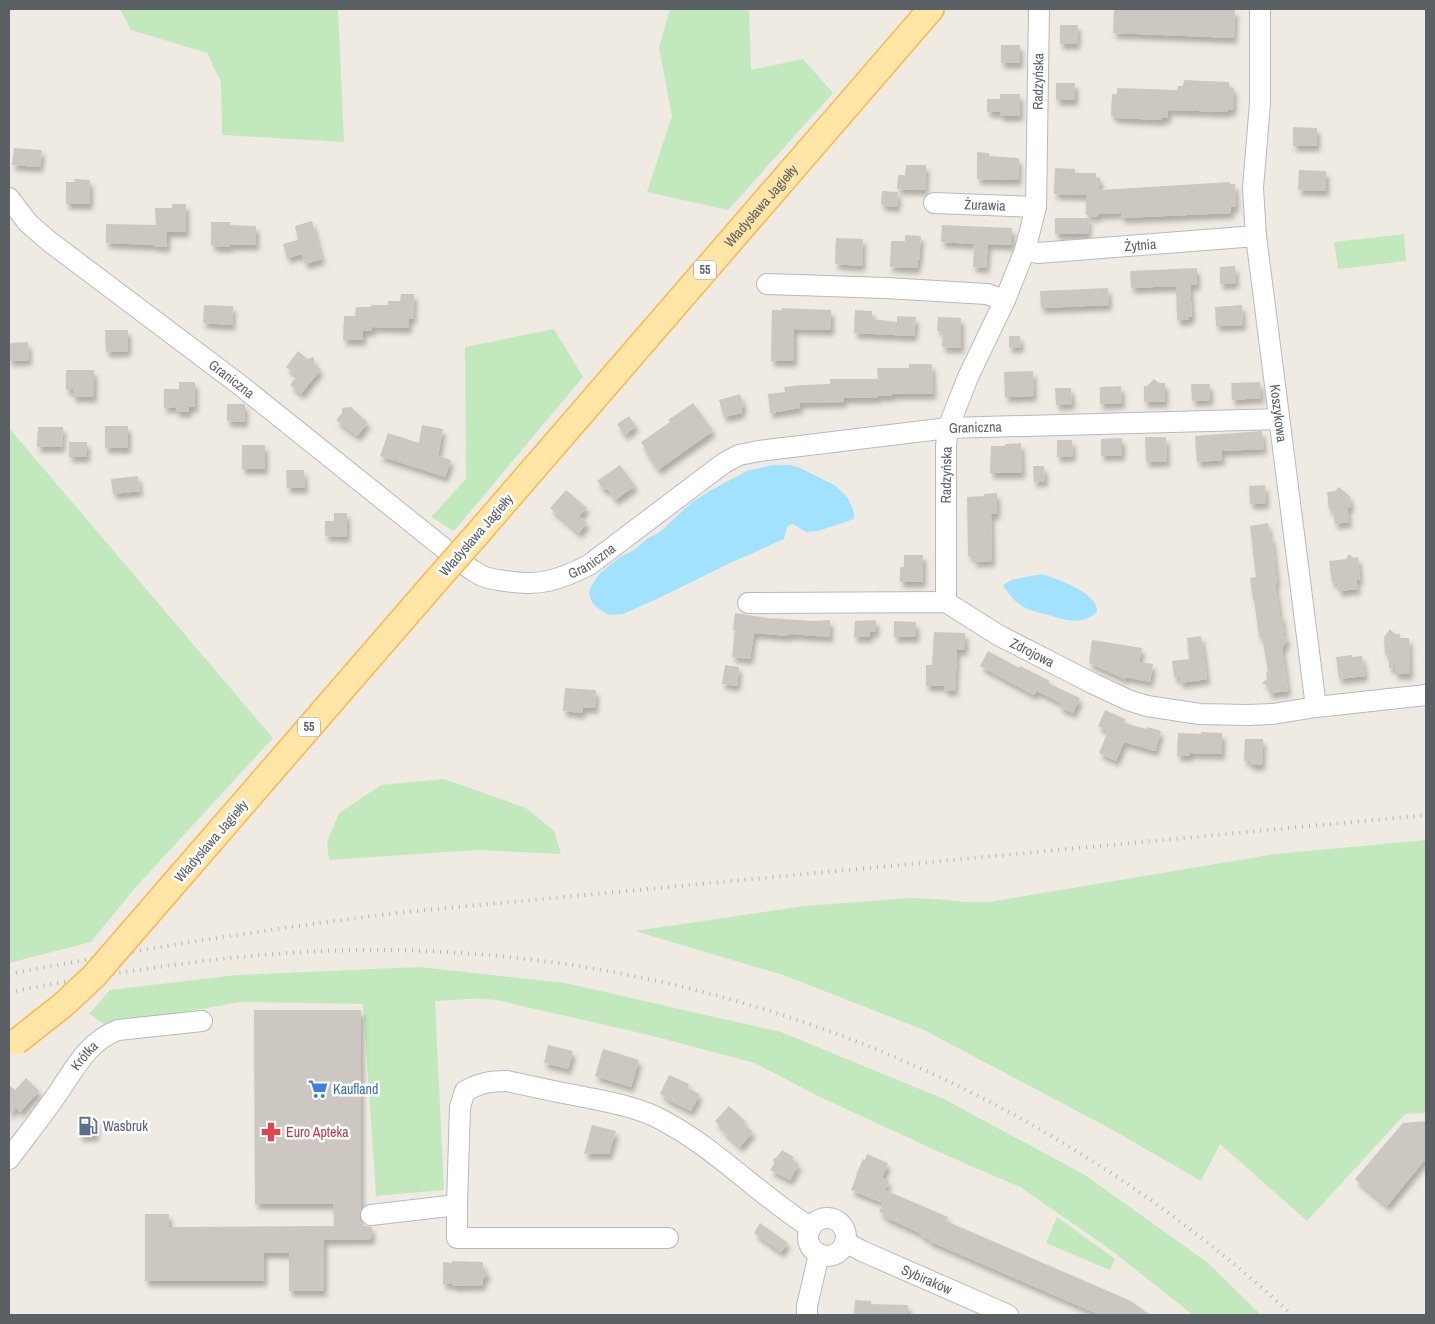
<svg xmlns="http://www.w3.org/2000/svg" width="1435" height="1324" font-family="'Archivo Narrow',sans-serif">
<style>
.green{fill:#c2e9bd}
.water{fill:#a2e2ff}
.building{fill:#ccc7c1;filter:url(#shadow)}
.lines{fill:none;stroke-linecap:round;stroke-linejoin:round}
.minor-casing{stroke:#b5babe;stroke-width:22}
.major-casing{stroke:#fdb54d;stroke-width:28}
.minor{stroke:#fff;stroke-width:20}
.major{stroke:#ffe6a7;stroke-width:25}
.rail{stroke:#b4b5b6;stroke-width:4;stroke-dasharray:1 6;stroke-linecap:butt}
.major-bridge-casing{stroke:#fdb54d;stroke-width:28;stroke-linecap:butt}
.major-bridge{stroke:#ffe6a7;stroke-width:25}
.labels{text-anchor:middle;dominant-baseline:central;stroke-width:5;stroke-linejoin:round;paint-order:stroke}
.shield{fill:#fff;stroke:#8c9093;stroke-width:1}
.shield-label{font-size:12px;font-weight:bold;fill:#5b6065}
.street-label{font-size:14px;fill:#5b6065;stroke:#fff}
.shop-label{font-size:14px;fill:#366cbe;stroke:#fff;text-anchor:start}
.service-label{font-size:14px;fill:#4e5e75;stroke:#fff;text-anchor:start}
.health-label{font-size:14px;fill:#be3a42;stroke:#fff;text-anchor:start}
</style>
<defs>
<filter id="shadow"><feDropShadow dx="3" dy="5.5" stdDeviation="2.5" flood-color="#0004"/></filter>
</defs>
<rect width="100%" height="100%" fill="#efebe2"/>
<g class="green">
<polygon points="120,9 338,9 344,142 222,135 221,82 207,53 131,30"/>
<polygon points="670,9 749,9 751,70 803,59 833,93 728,210 647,192 672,116 659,48"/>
<polygon points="1404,234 1406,261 1338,269 1334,242"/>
<polygon points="554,329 583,377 454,531 431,517 466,479 465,347"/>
<polygon points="9,428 273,738 134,889 91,942 9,963"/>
<polygon points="444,779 526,808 554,831 561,854 477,850 329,860 327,842 339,813 381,785"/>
<polygon points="1426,840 1426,1113 1405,1114 1307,1221 1220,1144 1201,1181 1111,1129 924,1030 786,976 635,931 804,906 910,898 936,899 965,902 990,902 1275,854"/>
<path d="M420,967L565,983L781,1032L944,1099L1085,1175L1208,1263L1261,1315H1193L1107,1247L1020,1187L939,1152L820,1097L755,1063L649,1035L513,1004C489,995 461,1000 435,1001L444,1190L376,1196L363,1004L240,1002L107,1026L89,1014L110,990L236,975Z"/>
<polygon points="1057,1217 1115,1259 1110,1270 1046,1243"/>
</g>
<g class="water">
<polygon points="772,465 789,465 798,467 836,486 848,498 854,512 854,519 818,531 806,532 793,524 789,525 786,530 784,539 728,564 657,599 623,614 610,615 605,613 595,606 591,600 589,593 591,586 600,573 620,557 634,550 647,539 661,531 691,503 711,490 747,471"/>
<path d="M1042,574C1057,579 1099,593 1097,612C1083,626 1065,620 1048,615C1041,613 1032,611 1025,608C1016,603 1008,594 1003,585L1011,580Z"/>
</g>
<g class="building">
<polygon points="1114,9 1235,10 1234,38 1113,33"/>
<polygon points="1060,25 1078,25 1077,44 1060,44"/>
<rect x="1001" y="45" width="19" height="18"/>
<polygon points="1184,80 1229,82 1229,87 1234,88 1233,110 1228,110 1228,112 1168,110 1168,118 1162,118 1162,120 1116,118 1116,116 1111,116 1112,94 1117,94 1117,88 1177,90 1178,86 1183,86"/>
<rect x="1056" y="83" width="19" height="17"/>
<polygon points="1000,94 1020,94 1020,116 1000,116 1000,112 987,112 987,99 1000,99"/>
<polygon points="1293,127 1317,128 1317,146 1293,146"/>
<polygon points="14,148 42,150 40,167 12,165"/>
<polygon points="977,152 989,153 989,156 1019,158 1018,180 977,179"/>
<polygon points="906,165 926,165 925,190 897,189 898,175 905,175"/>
<polygon points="1055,168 1075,169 1075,173 1096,173 1096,178 1100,178 1100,190 1230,182 1230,184 1235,184 1236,207 1231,207 1231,213 1122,218 1121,213 1098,214 1097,217 1086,215 1086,195 1054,194"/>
<polygon points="1299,170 1326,171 1326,191 1298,190"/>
<polygon points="74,179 90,180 90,204 66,204 66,182 75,182"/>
<polygon points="882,191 898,192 897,207 881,205"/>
<polygon points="172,204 186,204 186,232 167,232 167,247 153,246 153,245 106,243 106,224 156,225 155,208 172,208"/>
<polygon points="1055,218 1089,218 1088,234 1055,234"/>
<polygon points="312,221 322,259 305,264 302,254 287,258 283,244 298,240 295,226"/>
<polygon points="211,222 230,222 230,225 256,226 256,245 229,245 230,247 215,247 215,245 211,245"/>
<polygon points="942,225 1012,228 1012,245 988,244 986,268 973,267 974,244 941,242"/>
<polygon points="905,235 921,236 919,260 918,260 917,268 890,267 891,241 905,241"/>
<polygon points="836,238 863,239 862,266 835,264"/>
<polygon points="1235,266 1236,283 1220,284 1220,267"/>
<polygon points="1197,268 1197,285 1190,285 1192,317 1189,317 1189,320 1177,320 1176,286 1131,288 1130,271"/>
<polygon points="1108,288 1109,305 1041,308 1040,291"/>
<polygon points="401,294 414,294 413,319 409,319 409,328 372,327 372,331 363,331 363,340 343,340 344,316 355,316 356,307 371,307 371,305 388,305 388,301 400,301"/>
<polygon points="204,305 233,306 232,325 203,323"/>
<polygon points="1242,305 1243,325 1216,326 1215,307"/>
<polygon points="782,308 831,310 831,330 794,329 794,361 771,361 772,310 782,310"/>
<polygon points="855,310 872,311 872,319 897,322 897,316 916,317 914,336 854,333"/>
<polygon points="938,317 961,318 961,348 942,347 943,331 937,331"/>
<polygon points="105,330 128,330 128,351 106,352"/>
<polygon points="1009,336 1020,336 1021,347 1009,348"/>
<polygon points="28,342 29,360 9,361 9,343"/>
<polygon points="298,351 307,359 314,357 314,364 321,369 301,394 290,385 297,376 286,367"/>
<polygon points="909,364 932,364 933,394 892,394 892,396 878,396 878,398 844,398 844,402 799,403 800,408 770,413 768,394 785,392 784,387 802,385 830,384 830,379 878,379 877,368 909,368"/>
<polygon points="66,370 94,370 94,397 73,397 73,390 66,390"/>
<polygon points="1033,371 1034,396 1005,397 1004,372"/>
<polygon points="1154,379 1159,383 1165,383 1165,402 1144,402 1144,386 1147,386"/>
<polygon points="179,382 195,382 195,407 189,407 189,412 176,412 176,407 164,408 164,389 179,389"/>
<polygon points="1260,382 1261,398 1232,400 1231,383"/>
<polygon points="1191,384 1210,384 1210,400 1192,401"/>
<polygon points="1121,386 1122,403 1100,404 1100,387"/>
<polygon points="1055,388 1071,388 1072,404 1056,405"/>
<polygon points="740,394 744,408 741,408 742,413 724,417 719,400"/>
<polygon points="693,403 713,431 658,470 644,449 645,448 641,442 670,422 668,420"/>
<polygon points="227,404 245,404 245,422 227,421"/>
<polygon points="351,407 368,423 357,436 336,420 342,413 342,408"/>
<polygon points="629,416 636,426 625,435 617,424"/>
<polygon points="422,425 443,429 438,456 451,460 445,477 380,456 388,433 419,443"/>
<rect x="105" y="426" width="23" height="22"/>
<polygon points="38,427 63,427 62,447 37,447"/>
<polygon points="1262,431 1264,449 1221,451 1222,460 1197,462 1195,436"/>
<polygon points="1145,437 1166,437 1167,461 1146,462"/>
<polygon points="1122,438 1122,455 1101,456 1101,439"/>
<polygon points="1057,440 1072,440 1073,456 1057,457"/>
<rect x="69" y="442" width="18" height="15"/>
<polygon points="1021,443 1022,473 990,473 991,446 1005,446 1005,444"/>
<rect x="242" y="445" width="23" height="24"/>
<polygon points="620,465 635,486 615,500 607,488 604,490 597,481"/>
<polygon points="1033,466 1044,466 1045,481 1034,482"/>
<polygon points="286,470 304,470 305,488 287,488"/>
<polygon points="138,476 140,491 113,494 111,479"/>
<polygon points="1265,485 1266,503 1250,504 1249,486"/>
<polygon points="1339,487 1350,497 1351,507 1347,508 1349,522 1335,524 1333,510 1329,510 1327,492 1335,491"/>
<polygon points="566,490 587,508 579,516 587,523 579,533 550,508"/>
<polygon points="997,493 997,514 991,514 992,561 973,562 974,556 968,556 967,497 984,496 984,494"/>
<polygon points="334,513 347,513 347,537 325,536 325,521 334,521"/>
<polygon points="1268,523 1270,537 1272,539 1277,583 1275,584 1280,616 1282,616 1284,636 1288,638 1282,649 1288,691 1269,693 1268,686 1262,683 1267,679 1266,672 1268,671 1262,637 1259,637 1254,600 1253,600 1250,578 1256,577 1250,526"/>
<polygon points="1349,554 1354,558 1358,557 1360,580 1356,580 1358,589 1338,591 1337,582 1332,583 1329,561 1346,559"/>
<polygon points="904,555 923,555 923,582 900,582 900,567 904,567"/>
<polygon points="735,613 768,618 814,621 830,620 830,637 789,634 789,636 754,633 750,659 732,657 735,630 733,630"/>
<polygon points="876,620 876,632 870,632 870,637 854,637 855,621"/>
<polygon points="894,621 916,622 916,637 894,637"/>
<polygon points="1390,629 1395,634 1400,634 1400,638 1409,638 1410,674 1395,674 1395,668 1389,668 1389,654 1385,655 1384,637"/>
<polygon points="934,632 965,633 965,650 957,650 955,691 944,690 944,686 926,686 926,665 932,665"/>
<polygon points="1201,636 1207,679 1180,683 1180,678 1174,677 1172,661 1189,659 1187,638"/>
<polygon points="1092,640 1142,648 1139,662 1153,664 1150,682 1126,677 1125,679 1089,663"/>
<polygon points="988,651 1019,668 1020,666 1050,681 1048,683 1080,698 1073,713 1059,707 1061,703 1037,691 1034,695 980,666"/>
<polygon points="1352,655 1352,657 1362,656 1365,676 1339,679 1336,657"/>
<polygon points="725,665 739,667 737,686 722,684"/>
<polygon points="565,688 596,690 595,708 583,708 582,713 563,711"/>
<polygon points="1105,710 1125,719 1124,723 1147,729 1148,727 1161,731 1155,751 1124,742 1116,761 1099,753 1108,731 1098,726"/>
<polygon points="1201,732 1222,733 1222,754 1190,753 1190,756 1177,756 1178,733 1201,734"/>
<polygon points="1245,739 1263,739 1262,765 1250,765 1250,761 1244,761"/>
<polygon points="254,1010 361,1010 361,1209 359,1216 361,1225 372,1227 372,1239 324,1240 324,1291 289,1291 289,1253 264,1253 264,1281 145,1281 145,1214 169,1214 169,1227 334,1226 333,1204 255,1204"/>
<polygon points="548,1045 573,1051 568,1069 544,1063"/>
<polygon points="603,1049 639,1060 631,1087 595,1076"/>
<polygon points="669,1075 689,1084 688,1088 700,1094 691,1111 666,1099 666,1097 660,1094"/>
<polygon points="26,1078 39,1091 20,1112 16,1107 9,1115 9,1085 15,1090"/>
<polygon points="729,1106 745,1121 743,1124 753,1132 740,1147 723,1131 724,1130 715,1121"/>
<rect x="79" y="1119" width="17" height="17"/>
<polygon points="1426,1121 1426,1162 1423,1162 1387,1206 1355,1179 1403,1123"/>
<polygon points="592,1125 616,1131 609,1154 584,1154"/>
<polygon points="782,1150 794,1157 792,1160 799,1164 790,1180 770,1170 774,1164 773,1159 777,1157"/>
<polygon points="867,1154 888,1163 882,1178 889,1181 885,1190 948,1217 946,1221 1131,1301 1150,1315 1100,1315 929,1241 929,1239 921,1236 922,1234 885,1217 885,1215 879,1212 883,1203 851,1190 857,1175 856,1175 863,1159 865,1160"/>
<polygon points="760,1223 788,1243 781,1252 754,1233"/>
<polygon points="452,1261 483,1262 483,1267 488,1274 483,1279 483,1285 452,1286 453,1284 443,1284 443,1262 452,1263"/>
<polygon points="855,1300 871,1301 871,1304 908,1305 908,1315 854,1315"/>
</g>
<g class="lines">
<defs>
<g id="minor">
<path id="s1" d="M1260,9V103L1253,188L1256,236L1316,707L1426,695"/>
<path id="s2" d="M9,198L28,223L50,242L240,385L466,566C471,569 477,573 482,576C489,579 498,580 505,581C539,587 559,580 589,565L724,463L739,455L759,451L948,428L1279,419"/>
<path id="s3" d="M934,203L1036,207"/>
<path id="s4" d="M1025,250L1038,253L1256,236"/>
<polyline points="767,284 886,288 987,294 1005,300"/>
<path id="s5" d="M946,602V446L948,428L968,377L1005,300L1025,250L1036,207L1039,9"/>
<path id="s6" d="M748,603L946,602L998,635L1094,684L1128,700L1147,706L1200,714L1247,715L1273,714L1316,707"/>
<path id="s7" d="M9,1159C26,1136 44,1114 60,1090C76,1066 89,1041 118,1030L202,1021"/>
<path d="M457,1205L460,1107L465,1091C481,1083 489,1081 507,1081C534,1087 562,1093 589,1098C614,1103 640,1108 662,1120C717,1149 759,1195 811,1228"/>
<polyline points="371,1215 457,1205 457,1238 668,1238"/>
<circle cx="827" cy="1237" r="19"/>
<path id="s8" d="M845,1242L862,1251L1008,1315"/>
<polyline points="807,1315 807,1306 819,1254"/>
</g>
<g id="major">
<path id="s9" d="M479,532L931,9"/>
<polyline points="184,872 435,582"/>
</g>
</defs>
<use href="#minor" class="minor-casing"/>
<use href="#major" class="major-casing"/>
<use href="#minor" class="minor"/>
<use href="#major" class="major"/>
<g class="rail">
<path d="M9,974C141,949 272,928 406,912L1426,815"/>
<path d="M9,992C127,970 245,951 366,950C710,948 1041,1082 1292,1315"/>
</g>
<defs>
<g id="major-bridge">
<polyline points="435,582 479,532"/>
<polyline points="16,1042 63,1005 94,976 184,872"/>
</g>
</defs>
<use href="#major-bridge" class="major-bridge-casing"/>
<use href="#major-bridge" class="major-bridge"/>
</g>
<defs>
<symbol id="supermarket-bare" viewBox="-9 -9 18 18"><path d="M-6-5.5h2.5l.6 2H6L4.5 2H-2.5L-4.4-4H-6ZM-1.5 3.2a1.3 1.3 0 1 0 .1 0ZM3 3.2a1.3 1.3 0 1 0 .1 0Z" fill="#3f7fe0" stroke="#fff" stroke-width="2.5" paint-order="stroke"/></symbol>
<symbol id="fuel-bare" viewBox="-9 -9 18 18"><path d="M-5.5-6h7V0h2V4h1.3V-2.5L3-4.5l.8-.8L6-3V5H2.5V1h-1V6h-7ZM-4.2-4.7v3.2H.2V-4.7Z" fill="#5c6f8a" stroke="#fff" stroke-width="2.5" paint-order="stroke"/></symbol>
<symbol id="pharmacy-bare" viewBox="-9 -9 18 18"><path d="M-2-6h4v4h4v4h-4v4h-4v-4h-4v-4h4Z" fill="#e0444e" stroke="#fff" stroke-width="2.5" paint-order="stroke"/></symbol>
</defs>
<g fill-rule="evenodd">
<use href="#supermarket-bare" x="304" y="1075" width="28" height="28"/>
<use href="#fuel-bare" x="74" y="1112" width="28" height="28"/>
<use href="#pharmacy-bare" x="257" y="1118" width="28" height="28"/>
</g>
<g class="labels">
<g class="shield">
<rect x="694" y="260.5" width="22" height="19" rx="4"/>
<rect x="298" y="717.5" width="22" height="19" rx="4"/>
</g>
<g class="shield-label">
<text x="705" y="270">55</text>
<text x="309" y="727">55</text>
</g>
<g class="street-label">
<text stroke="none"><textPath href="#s5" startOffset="538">Radzyńska</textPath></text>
<text stroke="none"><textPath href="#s3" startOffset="51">Żurawia</textPath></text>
<text stroke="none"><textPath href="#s9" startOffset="431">Władysława Jagiełły</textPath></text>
<text stroke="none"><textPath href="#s4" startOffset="116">Żytnia</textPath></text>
<text stroke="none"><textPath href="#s2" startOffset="288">Graniczna</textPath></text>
<text stroke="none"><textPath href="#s1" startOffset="406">Koszykowa</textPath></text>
<text stroke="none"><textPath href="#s2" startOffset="1142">Graniczna</textPath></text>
<text transform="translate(946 475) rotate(-89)">Radzyńska</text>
<text transform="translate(476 535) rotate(-49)">Władysława Jagiełły</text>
<text stroke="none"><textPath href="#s2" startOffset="722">Graniczna</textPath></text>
<text stroke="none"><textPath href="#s6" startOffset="298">Zdrojowa</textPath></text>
<text transform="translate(211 841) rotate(-49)">Władysława Jagiełły</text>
<text stroke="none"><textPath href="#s7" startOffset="128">Krótka</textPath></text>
<text stroke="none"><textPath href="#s8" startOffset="90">Sybiraków</textPath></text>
</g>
<g class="shop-label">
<text x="333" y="1089">Kaufland</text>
</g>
<g class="service-label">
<text x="103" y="1126">Wasbruk</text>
</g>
<g class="health-label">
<text x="286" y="1132">Euro Apteka</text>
</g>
</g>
<rect width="1435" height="1324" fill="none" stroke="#5b6065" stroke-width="20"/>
</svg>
